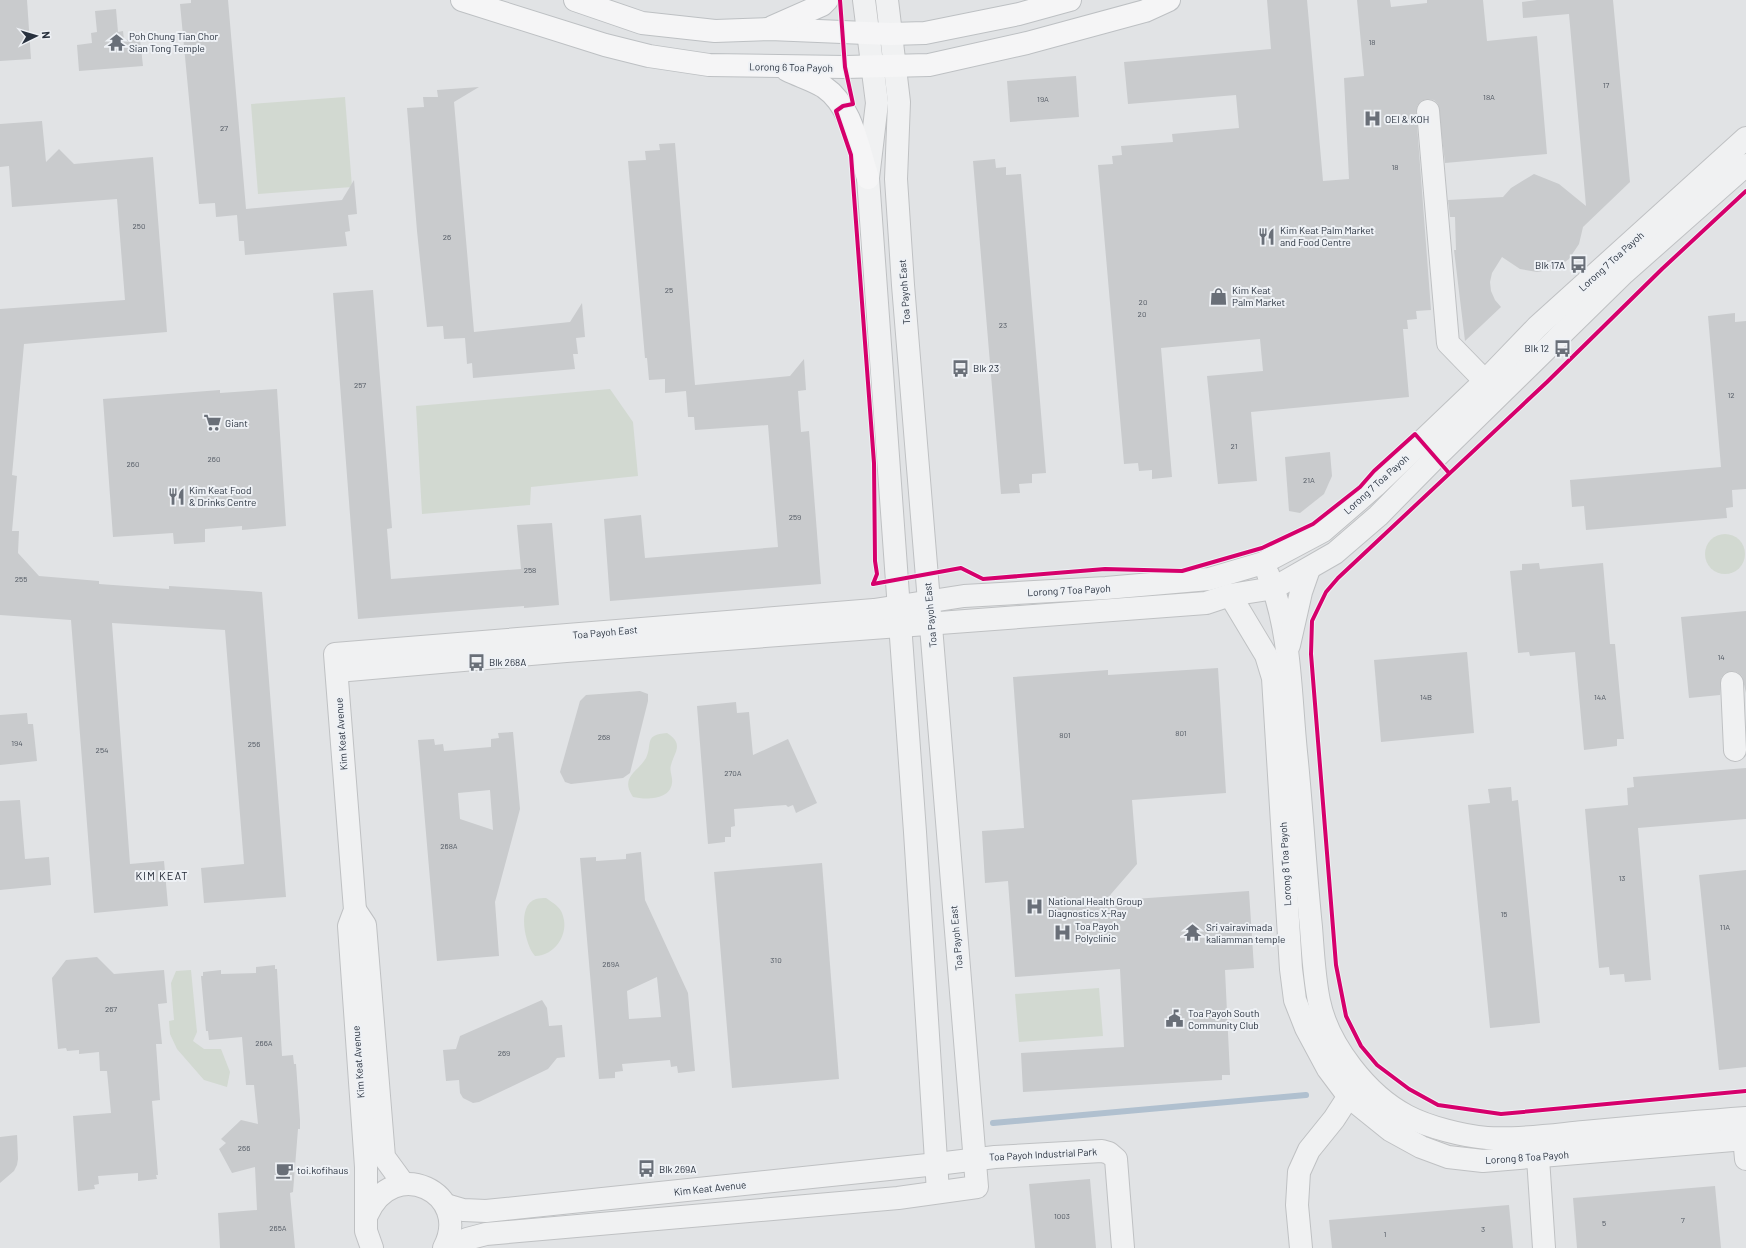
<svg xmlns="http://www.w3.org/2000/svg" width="1746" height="1248" font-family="Barlow,sans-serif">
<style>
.green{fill:#d2d9d1}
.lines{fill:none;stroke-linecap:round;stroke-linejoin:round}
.stream{stroke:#b0c0cf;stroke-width:6}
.building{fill:#c9cbcd;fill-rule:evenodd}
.minor-casing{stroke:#bfc1c3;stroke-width:24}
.major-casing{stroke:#bdc0c3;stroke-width:24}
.minor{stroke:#f0f1f2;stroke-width:22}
.major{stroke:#f5f5f6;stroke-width:22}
.cycleway-casing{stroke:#eef1f5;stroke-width:6}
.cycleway{stroke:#d6006c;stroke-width:4}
.labels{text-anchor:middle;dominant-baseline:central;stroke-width:4;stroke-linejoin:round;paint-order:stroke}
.number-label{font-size:8px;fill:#515862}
.poi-label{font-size:10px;fill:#28313e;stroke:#eef1f5;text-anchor:start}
.street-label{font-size:10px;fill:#28313e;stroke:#eef1f5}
.neighbourhood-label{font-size:11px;letter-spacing:1px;fill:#1b222f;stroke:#eef1f5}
</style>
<rect width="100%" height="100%" fill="#e1e3e5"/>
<g class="green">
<polygon points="345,97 352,187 258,194 251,104"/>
<polygon points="610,389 633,422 638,476 531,487 530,505 422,514 416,406"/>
<circle cx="1725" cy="554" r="20"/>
<path d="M667,733C684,744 675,751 671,765C669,771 673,777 672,783C670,800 646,800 633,797C619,777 639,771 646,758C653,744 643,735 667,733Z"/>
<path d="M546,898C553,903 561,907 563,916C569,934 555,956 535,956C525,945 516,905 536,899C539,898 543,898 546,898Z"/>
<polygon points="191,970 197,1032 193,1041 204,1049 221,1049 230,1072 227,1087 204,1080 177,1049 170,1034 169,1021 174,1020 171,983 176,971"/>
<polygon points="1099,988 1103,1036 1019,1042 1015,994"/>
</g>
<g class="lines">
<polyline class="stream" points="993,1123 1306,1095"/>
</g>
<g class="building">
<polygon points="0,0 27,0 31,59 0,61"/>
<polygon points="191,0 228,0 246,209 342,200 354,180 357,214 348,215 350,231 345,232 347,246 245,255 244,241 239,241 237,215 216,217 215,203 199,204 180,4 191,3"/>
<polygon points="1267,0 1307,0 1323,181 1349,179 1344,78 1364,76 1357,0 1390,0 1391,7 1427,3 1427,0 1483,0 1487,41 1537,36 1547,154 1445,163 1438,104 1434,100 1427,99 1421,101 1417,106 1416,112 1431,310 1416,311 1417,319 1407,320 1408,329 1403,329 1409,397 1251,412 1257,481 1218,484 1207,376 1263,371 1260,339 1161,348 1172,477 1152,479 1152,470 1139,471 1138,463 1124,464 1098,165 1113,164 1112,156 1122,155 1121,146 1173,142 1172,134 1239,128 1236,95 1128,104 1124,62 1271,49"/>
<polygon points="1537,0 1613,0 1630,182 1583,227 1579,244 1569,259 1555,269 1537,272 1520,269 1502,257 1492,273 1490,282 1491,291 1495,300 1501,307 1465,341 1454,250 1456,250 1455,217 1450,217 1448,200 1503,197 1511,188 1534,174 1559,184 1586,206 1569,14 1523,18 1522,2"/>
<polygon points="116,9 118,32 123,31 124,40 140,39 143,66 79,71 77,45 92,43 91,33 97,32 95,11"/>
<polygon points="1076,76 1079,117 1010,122 1007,81"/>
<polygon points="479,87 454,102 474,332 570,322 582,303 585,337 576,338 578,354 573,354 575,369 473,378 472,363 467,364 465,338 444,339 443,326 427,327 417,231 407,108 424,107 423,97 438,97 437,90"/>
<polygon points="42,121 46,162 59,149 74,164 153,157 167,332 24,344 12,475 17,476 12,531 19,531 18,553 39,576 99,581 99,584 169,589 169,586 262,592 286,897 204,903 201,868 244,864 225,630 112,623 130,864 164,861 168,906 94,913 71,620 0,615 0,309 125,300 117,199 12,207 9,166 0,167 0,124"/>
<polygon points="675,143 695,385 790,376 804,359 806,390 798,391 801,432 809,431 821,584 610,601 604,519 641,515 645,558 778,547 768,425 695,430 694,417 688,417 686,391 665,393 665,379 649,380 647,358 645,358 628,161 646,160 645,151 660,150 659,144"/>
<polygon points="995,159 996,168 1006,167 1006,175 1021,174 1046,473 1032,474 1032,483 1019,484 1020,493 1001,494 973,161"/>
<polygon points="373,290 392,528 387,529 391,579 521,569 517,525 552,523 559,605 524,608 524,606 358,619 333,293"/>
<polygon points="1735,313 1735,322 1746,321 1746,489 1732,490 1733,507 1726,508 1727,518 1586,530 1584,506 1572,507 1570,480 1721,467 1708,316"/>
<polygon points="277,389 286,526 242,530 242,526 205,529 205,542 174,544 173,533 113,537 103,399 220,390 220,393"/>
<polygon points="1330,452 1332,476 1324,494 1300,513 1289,511 1285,457"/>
<polygon points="1539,563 1540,569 1603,563 1610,644 1615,644 1624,739 1617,739 1617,746 1584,750 1575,652 1530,656 1529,652 1518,653 1510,571 1522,570 1522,564"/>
<polygon points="1746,611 1746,693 1742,676 1737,672 1731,671 1725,673 1721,678 1720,695 1689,698 1681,617"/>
<polygon points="1467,652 1474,733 1381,742 1374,660"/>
<polygon points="1218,668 1226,793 1132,800 1137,864 1105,901 1249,891 1254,968 1225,970 1230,1075 1222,1075 1222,1080 1023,1092 1021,1053 1124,1047 1120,969 1015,977 1008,881 985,883 982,831 1024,828 1013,677 1108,670 1108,675"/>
<polygon points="640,691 648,694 648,701 630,773 623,778 571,784 565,782 560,772 580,701 586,695"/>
<polygon points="736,702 737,713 749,712 753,755 788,739 817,803 796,813 793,805 788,807 786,805 734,809 735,826 731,827 731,837 725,837 725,842 708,844 697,706"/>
<polygon points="27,713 28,724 33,724 37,761 0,765 0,715"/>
<path d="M513,732L520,809L495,902L499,956L437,961L418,740L434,739L435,745L443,744L444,751L491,747V739L499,738L498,733ZM490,790L493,830L460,819L458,793Z"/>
<polygon points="1746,768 1746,819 1638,828 1651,980 1625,982 1624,974 1610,975 1609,967 1599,968 1585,809 1628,805 1627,788 1634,787 1633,777"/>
<polygon points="1511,787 1512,801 1518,800 1540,1023 1490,1028 1468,805 1490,803 1488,789"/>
<polygon points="20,800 25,859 49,857 51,885 0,890 0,801"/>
<path d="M641,852L645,900L688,993L695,1071L678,1073L677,1066L671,1067L670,1060L622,1064L623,1071L615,1072V1078L599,1079L580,858L596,857V861L626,859V854ZM657,977L661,1017L629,1019L627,991Z"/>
<polygon points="822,863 839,1079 732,1088 714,872"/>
<polygon points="1746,870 1746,1067 1719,1070 1699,875"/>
<polygon points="97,957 114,974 164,970 167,1003 158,1004 162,1044 156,1044 160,1100 152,1101 158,1175 156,1175 157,1179 138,1181 138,1173 98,1176 99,1184 94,1185 95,1189 78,1191 73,1116 111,1113 107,1071 100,1071 99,1052 79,1054 79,1050 67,1051 66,1048 58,1049 52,978 66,960"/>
<polygon points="275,965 275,969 277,969 282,1056 293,1055 294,1064 296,1064 300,1120 300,1129 298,1129 293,1192 290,1193 295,1248 220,1248 218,1213 257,1210 255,1167 232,1173 219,1149 226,1143 221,1139 241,1120 258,1124 254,1085 246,1085 242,1037 209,1040 208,1031 206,1031 201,976 203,976 203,972 221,970 221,974 256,973 256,967"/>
<polygon points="542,1000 547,1008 549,1026 562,1025 565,1057 557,1058 548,1069 479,1102 473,1103 463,1098 460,1093 459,1080 446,1081 443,1050 456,1049 460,1036"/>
<polygon points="17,1135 18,1159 17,1165 14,1171 0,1183 0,1137"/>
<polygon points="1090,1179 1096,1248 1035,1248 1029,1184"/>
<polygon points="1715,1186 1721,1248 1577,1248 1573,1198"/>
<polygon points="1509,1205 1513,1248 1332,1248 1329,1220"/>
</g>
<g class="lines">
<defs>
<g id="minor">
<polyline points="864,0 877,103 868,178 915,832 938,1192"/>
<polyline points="1428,111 1448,343 1485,381"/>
<path d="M1268,574C1291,629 1290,693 1296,752C1302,810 1305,869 1311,927C1313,952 1314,977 1319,1001C1328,1045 1367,1095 1407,1116C1428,1127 1463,1136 1487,1138C1519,1140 1553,1135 1584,1132C1638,1127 1692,1122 1746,1118"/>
<polyline points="1230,595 1266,655 1273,678 1291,969 1295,1000 1306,1028 1328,1069 1349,1097 1390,1130 1421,1147 1448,1157 1483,1161 1746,1139"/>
<polyline points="1289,645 1301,592 1309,569"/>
<polyline points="337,671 566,651 1206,603 1230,595 1274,588 1335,553 1378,516 1436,457 1624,273 1746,165"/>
<polyline points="1732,683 1735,750"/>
<polyline points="355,910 365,925 384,1157 403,1183"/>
<polyline points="1743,1125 1746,1159"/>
<polyline points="1537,1143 1544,1248"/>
<polyline points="446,1205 463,1210 486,1211 937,1164 995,1157 1102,1151 1109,1153 1116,1159 1123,1248"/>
<path d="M367,1215C393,1154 473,1193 444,1248"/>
<polyline points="372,1248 366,1231 366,1167 349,926 355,910 335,654 874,610 964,596 1106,588 1209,579 1263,563 1323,531 1375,486 1485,381 1537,327 1746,138"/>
<polyline points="450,1248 467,1239 486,1234 898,1198 977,1187 903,285 896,179 899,102 887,0"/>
<polyline points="1301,1248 1297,1205 1299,1172 1309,1150 1334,1119 1356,1085"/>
</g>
<g id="major">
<polyline points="462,0 605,45 649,56 709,65 845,67 929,65 1027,43 1145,11 1169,0"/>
<polyline points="575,0 642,23 715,31 770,29 890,34 925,33 1019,14 1070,0"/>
<polyline points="772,27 822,5 827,0"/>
<path d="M787,70C799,76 813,80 824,87C852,106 858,148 868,178"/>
</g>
</defs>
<use href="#minor" class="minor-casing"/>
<use href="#major" class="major-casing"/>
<use href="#minor" class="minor"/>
<use href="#major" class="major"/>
<defs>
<g id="cycleway">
<polyline points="840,0 845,67 853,104 843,106 836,111 851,155 874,463 875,561 877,574 873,584"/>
<polyline points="1746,191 1662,269 1547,382 1338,578 1326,592 1312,621 1311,654 1336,965 1346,1016 1361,1046 1377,1065 1409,1089 1438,1105 1501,1114 1746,1091"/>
<polyline points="873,584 961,568 983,579 1105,569 1182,571 1262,548 1313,524 1360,487 1374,471 1415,434 1449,473"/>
</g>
</defs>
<use href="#cycleway" class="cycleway-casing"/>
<use href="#cycleway" class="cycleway"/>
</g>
<defs>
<symbol id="temple-bare" viewBox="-9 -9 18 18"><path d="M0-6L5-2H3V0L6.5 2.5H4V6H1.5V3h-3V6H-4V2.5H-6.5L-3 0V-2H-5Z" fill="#696f78" stroke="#eef1f5" stroke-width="2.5" paint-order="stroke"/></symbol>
<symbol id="hospital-bare" viewBox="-9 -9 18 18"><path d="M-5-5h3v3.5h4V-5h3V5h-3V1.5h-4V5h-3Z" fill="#696f78" stroke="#eef1f5" stroke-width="2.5" paint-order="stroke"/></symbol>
<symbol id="restaurant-bare" viewBox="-9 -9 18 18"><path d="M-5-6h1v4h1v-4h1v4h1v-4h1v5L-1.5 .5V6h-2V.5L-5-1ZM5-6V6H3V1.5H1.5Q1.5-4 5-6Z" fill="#696f78" stroke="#eef1f5" stroke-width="2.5" paint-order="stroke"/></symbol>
<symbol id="bus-bare" viewBox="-9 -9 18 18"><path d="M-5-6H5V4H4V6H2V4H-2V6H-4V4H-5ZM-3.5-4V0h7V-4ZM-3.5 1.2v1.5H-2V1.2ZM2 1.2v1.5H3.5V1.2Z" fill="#696f78" stroke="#eef1f5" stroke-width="2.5" paint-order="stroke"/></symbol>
<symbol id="shop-bare" viewBox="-9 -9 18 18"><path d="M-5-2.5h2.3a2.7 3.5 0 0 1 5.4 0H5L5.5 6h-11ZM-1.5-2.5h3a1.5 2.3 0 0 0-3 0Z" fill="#696f78" stroke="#eef1f5" stroke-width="2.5" paint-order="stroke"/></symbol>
<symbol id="supermarket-bare" viewBox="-9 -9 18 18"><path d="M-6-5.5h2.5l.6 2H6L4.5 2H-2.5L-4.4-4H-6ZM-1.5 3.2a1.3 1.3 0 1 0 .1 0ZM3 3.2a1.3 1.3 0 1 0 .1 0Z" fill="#696f78" stroke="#eef1f5" stroke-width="2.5" paint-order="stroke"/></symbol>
<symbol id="civic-bare" viewBox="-9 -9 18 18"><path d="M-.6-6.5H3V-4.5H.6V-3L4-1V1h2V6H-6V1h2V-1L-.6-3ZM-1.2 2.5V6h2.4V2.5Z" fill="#696f78" stroke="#eef1f5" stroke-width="2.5" paint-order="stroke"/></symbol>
<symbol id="cafe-bare" viewBox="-9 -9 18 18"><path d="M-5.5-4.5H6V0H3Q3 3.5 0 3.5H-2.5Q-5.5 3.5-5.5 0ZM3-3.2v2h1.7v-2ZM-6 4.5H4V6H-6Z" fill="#696f78" stroke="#eef1f5" stroke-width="2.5" paint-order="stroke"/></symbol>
</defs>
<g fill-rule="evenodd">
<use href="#temple-bare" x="104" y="30" width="25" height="25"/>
<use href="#hospital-bare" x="1360" y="106" width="25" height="25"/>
<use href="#restaurant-bare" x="1254" y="224" width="25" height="25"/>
<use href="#bus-bare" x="1566" y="252" width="25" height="25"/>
<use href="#shop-bare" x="1206" y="284" width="25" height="25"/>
<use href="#bus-bare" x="1550" y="336" width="25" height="25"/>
<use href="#bus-bare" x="948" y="356" width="25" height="25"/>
<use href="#supermarket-bare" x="200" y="410" width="25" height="25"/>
<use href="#restaurant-bare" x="164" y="484" width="25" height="25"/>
<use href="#bus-bare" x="464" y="650" width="25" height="25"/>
<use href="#hospital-bare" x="1022" y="894" width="25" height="25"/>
<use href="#hospital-bare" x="1050" y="920" width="25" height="25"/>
<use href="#temple-bare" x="1180" y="920" width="25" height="25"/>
<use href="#civic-bare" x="1162" y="1006" width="25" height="25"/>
<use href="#bus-bare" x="634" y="1156" width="25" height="25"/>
<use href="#cafe-bare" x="272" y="1158" width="25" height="25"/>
</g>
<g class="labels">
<g class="number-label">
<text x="1372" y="42">18</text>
<text x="1606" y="85">17</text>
<text x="1489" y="97">18A</text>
<text x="1043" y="99">19A</text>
<text x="224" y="128">27</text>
<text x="1395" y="167">18</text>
<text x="139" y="226">250</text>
<text x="447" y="237">26</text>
<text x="669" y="290">25</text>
<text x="1143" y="302">20</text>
<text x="1142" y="314">20</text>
<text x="1003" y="325">23</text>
<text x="360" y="385">257</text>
<text x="1731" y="395">12</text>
<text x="1234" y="446">21</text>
<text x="214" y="459">260</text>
<text x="133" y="464">260</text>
<text x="1309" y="480">21A</text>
<text x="795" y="517">259</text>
<text x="530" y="570">258</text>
<text x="21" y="579">255</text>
<text x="1721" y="657">14</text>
<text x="1426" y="697">14B</text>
<text x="1600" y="697">14A</text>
<text x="1181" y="733">801</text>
<text x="1065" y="735">801</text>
<text x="604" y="737">268</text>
<text x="17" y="743">194</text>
<text x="254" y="744">256</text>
<text x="102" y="750">254</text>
<text x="733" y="773">270A</text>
<text x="449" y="846">268A</text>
<text x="1622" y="878">13</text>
<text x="1504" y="914">15</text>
<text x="1725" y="927">11A</text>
<text x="776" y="960">310</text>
<text x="611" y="964">269A</text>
<text x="111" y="1009">267</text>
<text x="264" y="1043">266A</text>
<text x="504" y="1053">269</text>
<text x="244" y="1148">266</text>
<text x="1062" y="1216">1003</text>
<text x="1683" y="1220">7</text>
<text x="1604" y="1223">5</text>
<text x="278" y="1228">265A</text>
<text x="1483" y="1229">3</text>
<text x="1385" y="1234">1</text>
</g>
<g class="poi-label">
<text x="129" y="36">Poh Chung Tian Chor<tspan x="129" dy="12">Sian Tong Temple</tspan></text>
<text x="1385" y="119">OEI &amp; KOH</text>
<text x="1280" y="230">Kim Keat Palm Market<tspan x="1280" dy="12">and Food Centre</tspan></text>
<text x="1565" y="265" text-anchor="end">Blk 17A</text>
<text x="1232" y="290">Kim Keat<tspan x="1232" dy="12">Palm Market</tspan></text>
<text x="1549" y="348" text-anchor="end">Blk 12</text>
<text x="973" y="368">Blk 23</text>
<text x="225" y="423">Giant</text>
<text x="189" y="490">Kim Keat Food<tspan x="189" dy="12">&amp; Drinks Centre</tspan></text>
<text x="489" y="662">Blk 268A</text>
<text x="1048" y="901">National Health Group<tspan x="1048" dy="12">Diagnostics X-Ray</tspan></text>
<text x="1075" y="926">Toa Payoh<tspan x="1075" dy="12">Polyclinic</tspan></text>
<text x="1206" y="927">Sri vairavimada<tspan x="1206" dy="12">kaliamman temple</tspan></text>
<text x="1188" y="1013">Toa Payoh South<tspan x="1188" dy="12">Community Club</tspan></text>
<text x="659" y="1169">Blk 269A</text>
<text x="297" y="1170">toi.kofihaus</text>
</g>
<g class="street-label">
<text transform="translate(791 67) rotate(1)">Lorong 6 Toa Payoh</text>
<text transform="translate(1611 261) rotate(-42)">Lorong 7 Toa Payoh</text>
<text transform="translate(904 292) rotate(-94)">Toa Payoh East</text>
<text transform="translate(1376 484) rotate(-42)">Lorong 7 Toa Payoh</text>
<text transform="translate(1069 590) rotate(-3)">Lorong 7 Toa Payoh</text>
<text transform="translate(930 615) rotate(-95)">Toa Payoh East</text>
<text transform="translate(605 632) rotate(-5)">Toa Payoh East</text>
<text transform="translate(341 734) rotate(-94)">Kim Keat Avenue</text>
<text transform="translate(1285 864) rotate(-93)">Lorong 8 Toa Payoh</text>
<text transform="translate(956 938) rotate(-95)">Toa Payoh East</text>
<text transform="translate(358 1062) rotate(-94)">Kim Keat Avenue</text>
<text transform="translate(1043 1154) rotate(-3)">Toa Payoh Industrial Park</text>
<text transform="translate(1527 1157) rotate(-4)">Lorong 8 Toa Payoh</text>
<text transform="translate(710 1188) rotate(-6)">Kim Keat Avenue</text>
</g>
<g class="neighbourhood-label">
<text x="162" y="875">KIM KEAT</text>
</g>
</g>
<g transform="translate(36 36) rotate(85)" stroke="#eef1f5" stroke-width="3" paint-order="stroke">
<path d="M0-3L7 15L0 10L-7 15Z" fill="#28313e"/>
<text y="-6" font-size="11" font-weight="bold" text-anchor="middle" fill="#28313e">N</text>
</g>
</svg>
